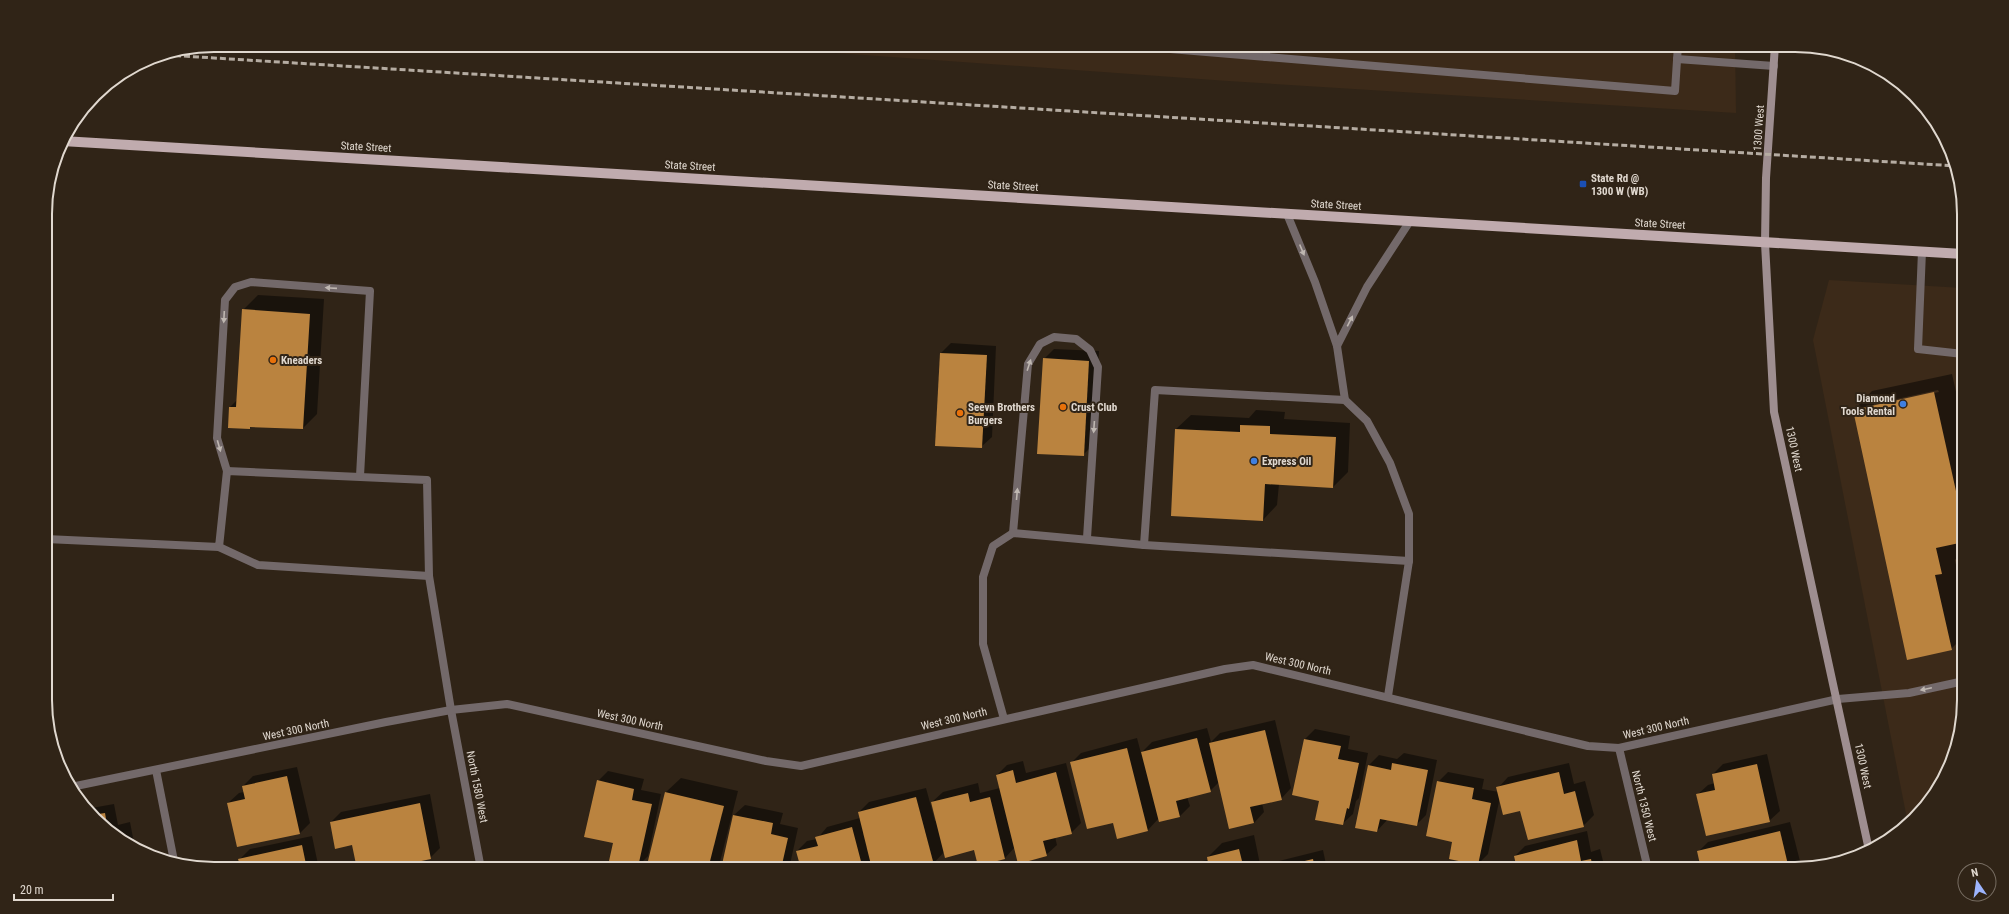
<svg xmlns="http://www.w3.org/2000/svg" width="2009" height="914" font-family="'Roboto Condensed',sans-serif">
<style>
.built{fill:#3c2a19}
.shadow{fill:#0007;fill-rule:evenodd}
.building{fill:#ba833f}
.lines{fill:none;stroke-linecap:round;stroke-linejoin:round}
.lane{stroke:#73696a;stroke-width:8}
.street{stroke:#73696a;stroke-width:8}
.secondary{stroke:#9e8e90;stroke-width:8}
.primary{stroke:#c0abae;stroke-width:10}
.rail{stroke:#b5aca2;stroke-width:3;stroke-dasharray:6 3;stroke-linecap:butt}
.oneway{fill:#bfb7b1}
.transit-dot{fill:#1a4fb4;stroke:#302417;stroke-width:1.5}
.food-dot{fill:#e8710a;stroke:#302417;stroke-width:1.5}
.shop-dot{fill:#3f7fe0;stroke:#302417;stroke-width:1.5}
.labels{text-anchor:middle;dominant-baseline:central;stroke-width:4;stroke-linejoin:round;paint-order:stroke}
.street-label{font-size:11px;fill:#e0d8cf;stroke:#302417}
.poi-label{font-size:11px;font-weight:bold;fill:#e0d8cf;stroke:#302417;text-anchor:start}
.rim{fill:none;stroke:#e0d8cf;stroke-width:2}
</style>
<rect width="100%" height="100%" fill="#302417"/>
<g class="built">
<polygon points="725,45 1735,45 1736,113 1228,81"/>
<polygon points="1829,280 1963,288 1964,700 1951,765 1922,811 1908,824 1813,340"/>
</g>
<g class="shadow">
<polygon points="258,295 324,299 317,414 303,428 252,426 249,428 230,407 237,400 243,310"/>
<polygon points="951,343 996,346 992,437 981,447 936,445 941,353"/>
<polygon points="1054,349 1099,351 1093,445 1083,455 1044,359"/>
<path d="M1952,374L1963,423L1964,541L1957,542L1960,554L1955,560L1964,602V636L1951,649L1854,410L1872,391ZM1938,390L1939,392L1874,406V404Z"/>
<polygon points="1256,410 1285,412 1284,419 1350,423 1348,472 1333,487 1279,484 1277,505 1263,520 1176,429 1191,415 1249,418"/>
<polygon points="1275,720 1291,788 1281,799 1262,803 1264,812 1254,823 1219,782 1210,791 1187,797 1190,806 1180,816 1159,818 1148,830 1114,821 1071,763 1081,753 1137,738 1141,753 1152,742 1207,728 1211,742 1220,733"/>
<polygon points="1315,729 1350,736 1348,749 1368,753 1359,798 1356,801 1353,814 1342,824 1320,800 1305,739"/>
<polygon points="1404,753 1437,760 1426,815 1416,825 1388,819 1377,831 1369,765 1379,755 1397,759"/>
<polygon points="1767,754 1780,811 1769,821 1697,795 1708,785 1715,783 1713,774 1723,764"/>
<polygon points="1023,761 1026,773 1066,763 1081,823 1071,833 1055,837 1057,845 1046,855 1015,847 1005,858 974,849 944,852 933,864 914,869 802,869 797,851 807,841 817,839 827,827 860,818 859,812 869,802 926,788 935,821 937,820 932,802 943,792 978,783 980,793 1000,788 997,775 1007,765"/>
<polygon points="1569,763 1574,784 1585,781 1594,815 1583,826 1521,809 1500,797 1488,854 1478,864 1453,841 1438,782 1448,772 1484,779 1482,789 1499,792 1498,788 1508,777"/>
<polygon points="297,767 310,823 300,833 228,803 239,793 244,792 243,786 253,776"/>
<polygon points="608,771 644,779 641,790 661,794 648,856 638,866 614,842 598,781"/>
<polygon points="681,778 738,791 719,866 717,869 647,869 666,792"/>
<polygon points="430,794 440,848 430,858 352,844 331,822 341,812"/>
<polygon points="114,804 118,825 130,822 135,848 111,834 86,809"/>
<polygon points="745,805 783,813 780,824 798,828 789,869 722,869 734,815"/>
<polygon points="1790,822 1802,869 1702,869 1698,852 1708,842"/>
<polygon points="1587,831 1591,852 1600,849 1605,869 1518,869 1515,856 1525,846"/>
<polygon points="1254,835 1261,869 1194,869 1202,861 1208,860 1208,857 1222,843"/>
<polygon points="312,836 319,869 242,869 240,859 250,849"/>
<polygon points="1323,850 1327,869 1262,869 1267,864"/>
<polygon points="442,864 443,869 421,869"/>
</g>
<g class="building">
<polygon points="242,309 310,314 303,429 250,427 250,429 228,428 229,407 236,407"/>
<polygon points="940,353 987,355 982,448 935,446"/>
<polygon points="1043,358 1089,361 1084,456 1037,454"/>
<polygon points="1934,392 1964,527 1964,542 1936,548 1942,574 1935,575 1952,650 1907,660 1853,410"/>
<polygon points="1240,425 1270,426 1270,434 1336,437 1333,488 1265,484 1263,521 1171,516 1175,429 1240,432"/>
<polygon points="1265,730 1282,800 1250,807 1254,823 1229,829 1209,743"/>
<polygon points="1197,738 1211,792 1176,801 1180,817 1159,822 1141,752"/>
<polygon points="1304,739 1341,746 1338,759 1359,763 1349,809 1347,808 1343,825 1315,820 1319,801 1292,795"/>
<polygon points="1127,748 1148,831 1117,839 1113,823 1087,829 1070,762"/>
<polygon points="1392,763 1428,770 1417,826 1380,819 1377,832 1355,828 1368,765 1391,770"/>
<polygon points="1757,764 1770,822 1706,836 1696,794 1715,790 1712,774"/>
<polygon points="1013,770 1016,783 1056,772 1072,834 1043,841 1047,856 1018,864 996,775"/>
<polygon points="1559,772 1564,794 1575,791 1584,827 1528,840 1520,811 1503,815 1496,787"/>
<polygon points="287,776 300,834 237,847 227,803 245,799 242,786"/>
<polygon points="597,780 634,789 632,800 652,804 638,867 609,861 613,843 584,837"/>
<polygon points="1437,781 1474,788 1472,799 1491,803 1478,865 1449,859 1452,842 1426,836"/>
<polygon points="665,792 724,806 708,869 646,869"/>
<polygon points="968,793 970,802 990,797 1005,859 978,866 974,850 945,858 931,802"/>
<polygon points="916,797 934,865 918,869 872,869 858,812"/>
<polygon points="420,803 431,859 383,869 357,869 352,845 335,849 330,822"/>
<polygon points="105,813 108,831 92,815"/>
<polygon points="733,815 773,823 771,834 788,838 781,869 721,869"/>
<polygon points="852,827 863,869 801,869 796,851 818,846 815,837"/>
<polygon points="1780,831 1789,869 1701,869 1697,851"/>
<polygon points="120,832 122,840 111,834"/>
<polygon points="1577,840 1581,861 1591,859 1593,869 1517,869 1514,856"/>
<polygon points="302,845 307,869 241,869 238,859"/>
<polygon points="1239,849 1244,869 1209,869 1207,857"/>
<polygon points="1313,859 1315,869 1277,869 1276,868"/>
</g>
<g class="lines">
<g class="lane">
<polyline points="1122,45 1675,91 1678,45"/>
<polyline points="1266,57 1267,45"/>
<polyline points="1677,59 1774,66"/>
<polyline points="1287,214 1315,282 1337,346 1367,287 1410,221"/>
<polyline points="1922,251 1918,349 1963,354"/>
<polyline points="227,471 217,438 225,300 235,287 251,282 370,291 360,476"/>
<polyline points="1013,533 1028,364 1040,344 1054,337 1076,339 1090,350 1098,367 1087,538"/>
<polyline points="46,539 219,547 227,471 427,480 429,576 451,710"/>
<polyline points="1144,545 1155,390 1345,400"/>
<polyline points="219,547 258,565 429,576"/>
<polyline points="1388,696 1409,561"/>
<polyline points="1838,699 1909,693 1964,681"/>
<polyline points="1004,719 983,644 983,577 993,546 1013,533 1144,545 1409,561 1409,514 1390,463 1367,421 1345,400 1337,346"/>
</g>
<g class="street">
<polyline points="451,710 481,869"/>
<polyline points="1619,748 1648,869"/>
<polyline points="156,770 174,861"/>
<polyline points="71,787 386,722 451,710 507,704 766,761 801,766 1225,669 1253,665 1588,746 1619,748 1838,699"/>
</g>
<polyline class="secondary" points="1775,45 1766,178 1765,243 1774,412 1869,850"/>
<polyline class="primary" points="62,141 1963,254"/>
<polyline class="rail" points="166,55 1956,166"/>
</g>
<defs><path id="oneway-solid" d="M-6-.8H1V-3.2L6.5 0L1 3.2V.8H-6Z"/></defs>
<g class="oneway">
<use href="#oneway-solid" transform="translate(1302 250) rotate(67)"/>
<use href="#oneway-solid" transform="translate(331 288) rotate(-176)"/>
<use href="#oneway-solid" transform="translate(224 317) rotate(93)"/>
<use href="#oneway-solid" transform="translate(1350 321) rotate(-63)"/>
<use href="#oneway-solid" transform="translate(1029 365) rotate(-72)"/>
<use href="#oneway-solid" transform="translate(1094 427) rotate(94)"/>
<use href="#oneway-solid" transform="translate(219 446) rotate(74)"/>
<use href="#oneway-solid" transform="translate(1017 494) rotate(-85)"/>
<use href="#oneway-solid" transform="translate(1926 689) rotate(168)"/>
</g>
<rect class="transit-dot" x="1579" y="180" width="8" height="8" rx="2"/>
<g class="food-dot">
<circle cx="273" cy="360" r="4"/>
<circle cx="1063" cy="407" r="4"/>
<circle cx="960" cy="413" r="4"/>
</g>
<g class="shop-dot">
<circle cx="1903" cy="404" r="4"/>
<circle cx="1254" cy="461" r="4"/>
</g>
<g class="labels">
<g class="street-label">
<text transform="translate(1759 128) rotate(-86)">1300 West</text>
<text transform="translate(366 147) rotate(3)">State Street</text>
<text transform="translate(690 166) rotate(3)">State Street</text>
<text transform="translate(1013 186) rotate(3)">State Street</text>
<text transform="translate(1336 205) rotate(3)">State Street</text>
<text transform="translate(1660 224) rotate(3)">State Street</text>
<text transform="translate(1794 449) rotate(78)">1300 West</text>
<text transform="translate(1298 664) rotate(13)">West 300 North</text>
<text transform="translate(954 719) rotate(-13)">West 300 North</text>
<text transform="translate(630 720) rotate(12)">West 300 North</text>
<text transform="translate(1656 728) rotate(-13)">West 300 North</text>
<text transform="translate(296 730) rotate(-12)">West 300 North</text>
<text transform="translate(1863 766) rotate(78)">1300 West</text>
<text transform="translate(477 787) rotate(79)">North 1580 West</text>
<text transform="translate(1644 806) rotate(76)">North 1350 West</text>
</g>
<g class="poi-label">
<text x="1591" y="178">State Rd @<tspan x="1591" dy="13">1300 W (WB)</tspan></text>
<text x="281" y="360">Kneaders</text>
<text x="1895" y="398" text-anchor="end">Diamond<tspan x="1895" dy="13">Tools Rental</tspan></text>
<text x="968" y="407">Seevn Brothers<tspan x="968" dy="13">Burgers</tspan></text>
<text x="1071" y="407">Crust Club</text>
<text x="1262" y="461">Express Oil</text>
</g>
</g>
<path d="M0 0H2009V914H0ZM214 52H1795A162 162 0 0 1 1957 214V700A162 162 0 0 1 1795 862H214A162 162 0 0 1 52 700V214A162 162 0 0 1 214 52Z" fill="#302417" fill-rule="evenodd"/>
<path class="rim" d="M214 52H1795A162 162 0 0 1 1957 214V700A162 162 0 0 1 1795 862H214A162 162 0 0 1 52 700V214A162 162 0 0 1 214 52Z"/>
<g transform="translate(1977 882) rotate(347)"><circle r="19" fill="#302417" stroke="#766c61"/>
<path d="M0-3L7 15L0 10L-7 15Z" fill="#9db4fd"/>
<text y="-6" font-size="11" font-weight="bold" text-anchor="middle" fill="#e0d8cf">N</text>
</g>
<path d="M14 894v6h99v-6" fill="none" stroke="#e0d8cf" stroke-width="2"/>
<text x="20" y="894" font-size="12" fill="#e0d8cf" stroke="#302417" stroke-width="3" paint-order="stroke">20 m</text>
</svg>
